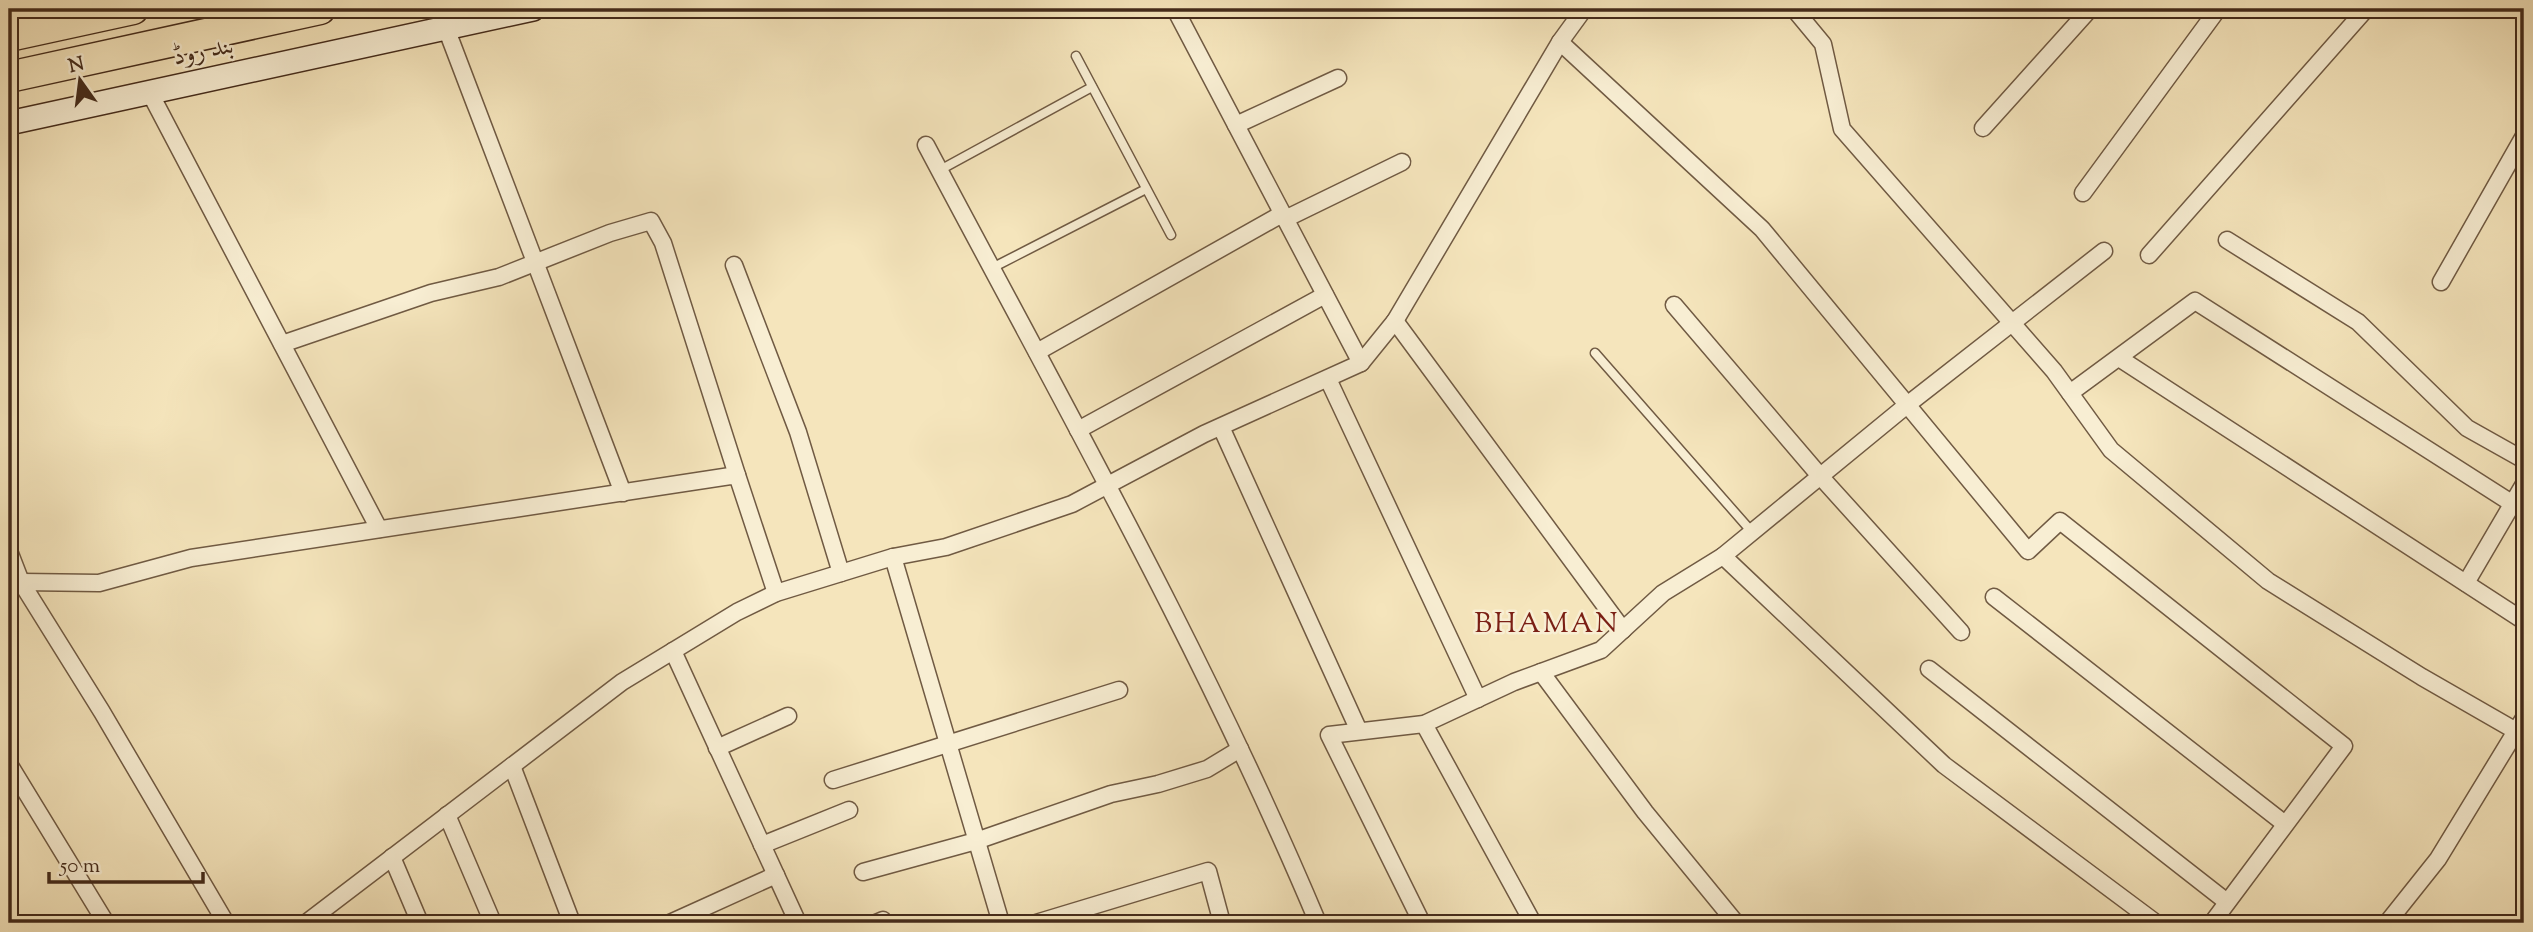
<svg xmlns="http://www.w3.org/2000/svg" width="2533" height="932" font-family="'Sorts Mill Goudy',Amiri,serif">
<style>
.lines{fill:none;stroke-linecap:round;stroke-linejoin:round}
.service-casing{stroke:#705a43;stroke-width:11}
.minor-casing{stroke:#705a43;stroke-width:19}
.secondary-casing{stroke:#442b1b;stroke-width:26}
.motorway-casing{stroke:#442b1b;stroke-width:33}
.path{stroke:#442b1b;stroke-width:3.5;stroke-dasharray:2 3.5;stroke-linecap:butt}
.service{stroke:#f8eed3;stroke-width:8}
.minor{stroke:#f8eed3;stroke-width:16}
.secondary{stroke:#f8eed3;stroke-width:23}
.motorway{stroke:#f5e5bc;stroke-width:30}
.labels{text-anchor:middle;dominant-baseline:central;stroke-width:5;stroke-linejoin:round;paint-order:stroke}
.street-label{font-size:26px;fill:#442b1b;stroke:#f8eed3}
.neighbourhood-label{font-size:28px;letter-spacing:2px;fill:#7a1f14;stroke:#f8eed3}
</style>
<rect width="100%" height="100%" fill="#f5e5bc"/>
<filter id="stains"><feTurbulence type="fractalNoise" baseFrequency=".00286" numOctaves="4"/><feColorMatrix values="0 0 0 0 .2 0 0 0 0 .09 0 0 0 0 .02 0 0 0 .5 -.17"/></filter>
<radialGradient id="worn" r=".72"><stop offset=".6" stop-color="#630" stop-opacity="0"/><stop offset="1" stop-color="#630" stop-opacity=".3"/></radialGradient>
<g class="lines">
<defs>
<g id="service">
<polyline points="1076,56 1171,235"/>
<polyline points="940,170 1092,87"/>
<polyline points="992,268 1146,189"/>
<polyline points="1595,353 1752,532"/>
</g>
<g id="minor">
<polyline points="1175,9 1361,363"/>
<polyline points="1794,9 1823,44 1842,129 2054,371 2111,450 2268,581 2422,677 2516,731"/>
<polyline points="446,28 623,493"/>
<polyline points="1560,42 1762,229 2028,551 2060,521 2344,746 2212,923"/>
<polyline points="150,93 379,529"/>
<polyline points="1236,125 1338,78"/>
<polyline points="1983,128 2090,9"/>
<path d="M926,145C1062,402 1206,656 1318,923"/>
<polyline points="2083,193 2218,9"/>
<polyline points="1285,219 1402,162"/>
<polyline points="2227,240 2358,322 2467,428 2524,460"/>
<polyline points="2149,255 2366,9"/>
<polyline points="734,265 798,432 841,573"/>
<polyline points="2441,282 2524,136"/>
<polyline points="1674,305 1820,476 1961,632"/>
<polyline points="1395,321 1623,630"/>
<polyline points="282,344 431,293 499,277 610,233 651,221 663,243 737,475"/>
<polyline points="1037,352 1282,214"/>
<polyline points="2119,358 2524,621"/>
<polyline points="1328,379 1478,699"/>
<polyline points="2070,393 2195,301 2513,504"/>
<polyline points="1221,427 1359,731"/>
<polyline points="1078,430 1325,295"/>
<polyline points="9,551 21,582 102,712 226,923"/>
<polyline points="1723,556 1907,405 2104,251"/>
<polyline points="893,557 1001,923"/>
<polyline points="2466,583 2524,484"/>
<polyline points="9,584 21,582 99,583 191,558 737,475 776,593"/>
<polyline points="1994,597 2285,824"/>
<polyline points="673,651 798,923"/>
<polyline points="1929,669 2227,902"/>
<polyline points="1541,672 1645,812 1736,923"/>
<polyline points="1424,724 1533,923"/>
<polyline points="717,748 788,716"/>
<polyline points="9,764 106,923"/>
<polyline points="512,766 572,923"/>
<polyline points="833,780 1119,690"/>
<polyline points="447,815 493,923"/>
<polyline points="762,845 849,810"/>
<polyline points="392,857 420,923"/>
<polyline points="863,872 976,841 1111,794 1158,784 1207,769 1240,749"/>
<polyline points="306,923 622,682 737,612 776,593 893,557 946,547 1072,504 1204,434 1361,363 1395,321 1560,42 1584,9"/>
<polyline points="670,923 776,875"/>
<polyline points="876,923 883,920"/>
<polyline points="1036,923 1208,871 1222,923"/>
<polyline points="1422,923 1329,735 1424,724 1514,682 1601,650 1663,593 1723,556 1944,765 2156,923"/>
<polyline points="2387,923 2438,859 2524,718"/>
</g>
<polyline id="secondary" points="9,123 533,9"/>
<g id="motorway">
<polyline points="9,36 133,9"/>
<polyline points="9,77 320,9"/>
</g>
</defs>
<use href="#service" class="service-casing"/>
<use href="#minor" class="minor-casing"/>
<use href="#secondary" class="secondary-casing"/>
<use href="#motorway" class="motorway-casing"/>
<polyline class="path" points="604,9 607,9"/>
<use href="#service" class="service"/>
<use href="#minor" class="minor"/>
<use href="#secondary" class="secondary"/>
<use href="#motorway" class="motorway"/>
</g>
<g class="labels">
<g class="street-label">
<text transform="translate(203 52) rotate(-12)">بند روڈ</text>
</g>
<g class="neighbourhood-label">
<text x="1547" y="625">BHAMAN</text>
</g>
</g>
<rect width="2533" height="932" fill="none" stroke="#f5e5bc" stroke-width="35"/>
<rect x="10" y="10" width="2512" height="911" fill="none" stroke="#442b1b" stroke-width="3.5"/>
<rect x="18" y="18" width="2498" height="897" fill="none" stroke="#442b1b" stroke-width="2"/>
<g transform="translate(80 80) rotate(346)" stroke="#f8eed3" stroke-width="5" paint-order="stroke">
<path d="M0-5L12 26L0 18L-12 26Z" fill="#442b1b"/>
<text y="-10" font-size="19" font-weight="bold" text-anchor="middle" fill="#442b1b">N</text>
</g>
<path d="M49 872v10h154v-10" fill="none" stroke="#442b1b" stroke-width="3.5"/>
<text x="60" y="872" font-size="21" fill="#442b1b" stroke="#f8eed3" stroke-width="5" paint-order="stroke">50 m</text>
<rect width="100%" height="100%" filter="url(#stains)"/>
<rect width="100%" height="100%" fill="url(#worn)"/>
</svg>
